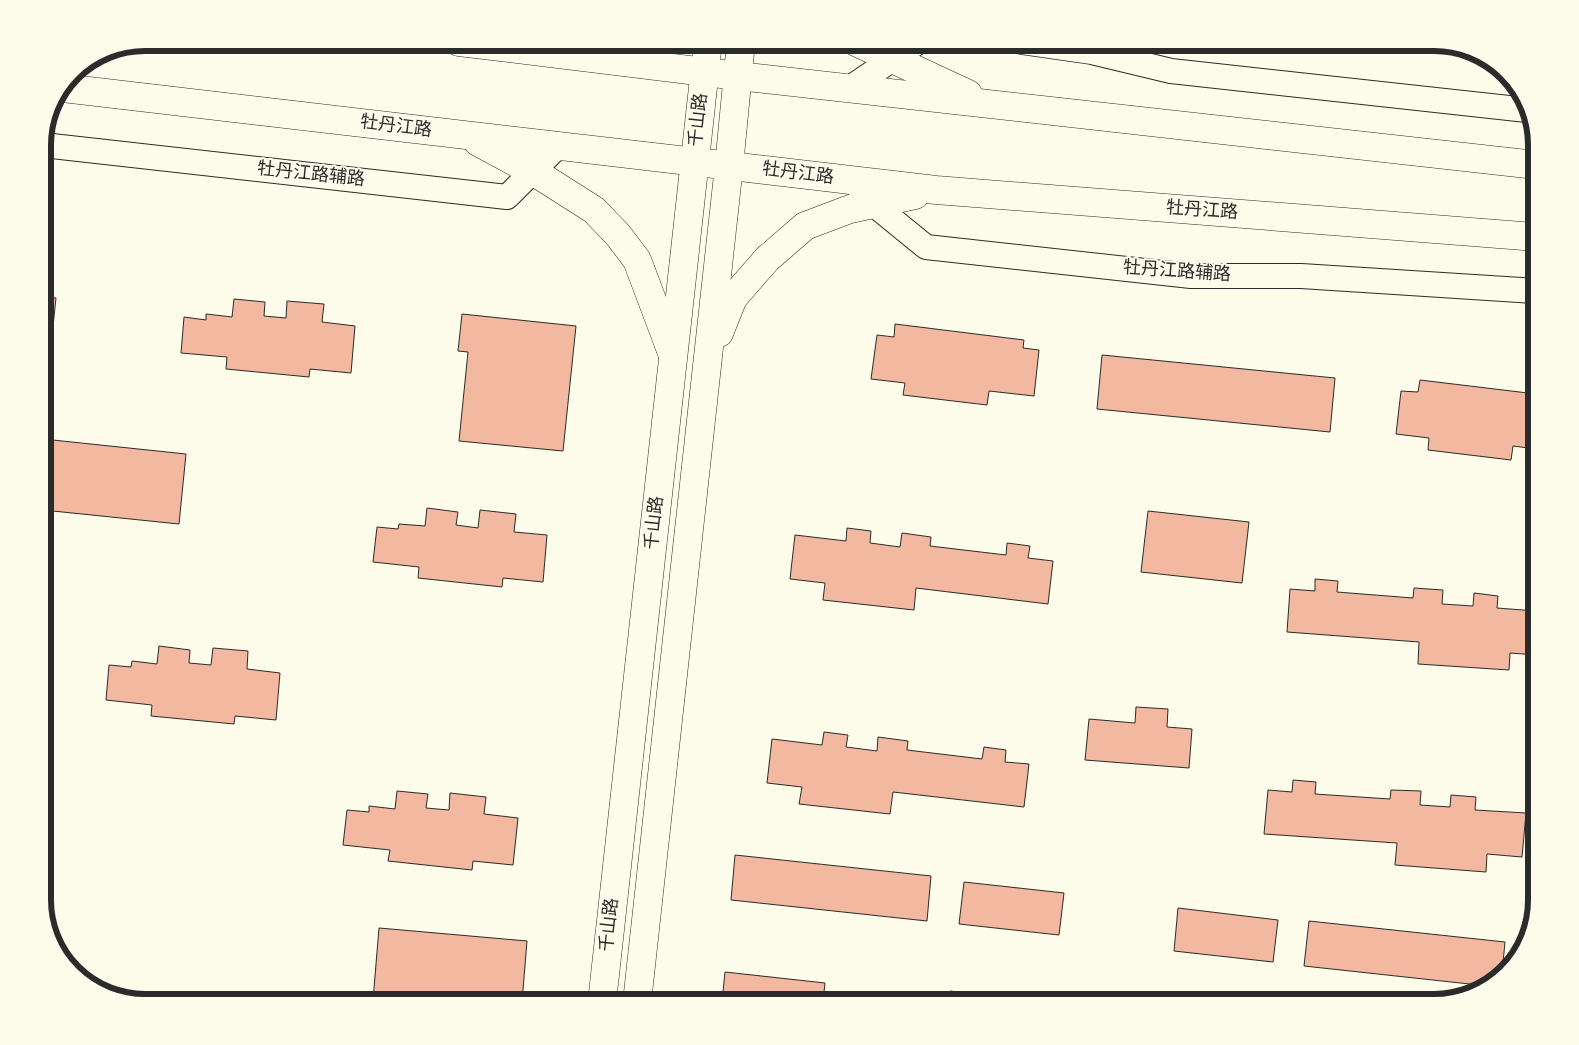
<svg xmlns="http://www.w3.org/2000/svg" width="1579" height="1045" font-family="Overpass,'Noto Sans SC',sans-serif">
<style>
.building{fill:#f2b8a0;stroke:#2b2b2b}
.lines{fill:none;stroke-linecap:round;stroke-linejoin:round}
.street-casing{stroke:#2b2b2b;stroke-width:26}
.secondary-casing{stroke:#2b2b2b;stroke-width:29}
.street{stroke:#fdfbea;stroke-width:24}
.secondary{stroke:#fdfbea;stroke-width:28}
.labels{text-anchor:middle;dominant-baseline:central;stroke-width:4;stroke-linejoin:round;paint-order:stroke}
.street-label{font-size:18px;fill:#2b2b2b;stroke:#fdfbea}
.rim{fill:none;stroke:#2b2b2b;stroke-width:6}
</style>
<rect width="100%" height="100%" fill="#fdfbea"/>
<g class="building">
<polygon points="43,297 56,298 51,345 43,344"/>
<polygon points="234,299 265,302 264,316 286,318 287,301 324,304 322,322 355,326 351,373 310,369 309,377 226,369 227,357 181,353 184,317 206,320 206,314 232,317"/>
<polygon points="462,314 576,326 563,451 459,441 468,352 458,351"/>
<polygon points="895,324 1024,340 1023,348 1039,350 1034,396 989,391 987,405 903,395 905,383 871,379 877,335 894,337"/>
<polygon points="1102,355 1335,378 1330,432 1097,409"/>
<polygon points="1420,380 1536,394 1536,449 1513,446 1511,460 1428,450 1429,438 1396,434 1401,391 1418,392"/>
<polygon points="43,439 186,454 179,524 43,510"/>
<polygon points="427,508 458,512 456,525 478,528 480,510 516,514 514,532 547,535 543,582 503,578 502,587 418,578 419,567 373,562 377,527 398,529 399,524 425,526"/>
<polygon points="1148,511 1249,522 1242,583 1141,572"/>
<polygon points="847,528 871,531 870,543 900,547 902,533 931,537 930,546 1006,555 1007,543 1030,546 1028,558 1053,561 1048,604 916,588 914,610 823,600 825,583 790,579 795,535 846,541"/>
<polygon points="1315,579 1338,581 1337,592 1413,598 1414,588 1443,590 1442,604 1473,606 1474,593 1498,596 1497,608 1536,611 1536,655 1510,653 1509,670 1418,664 1419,642 1287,632 1290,589 1315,591"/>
<polygon points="159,646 190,650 189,663 211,665 213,648 248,651 247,669 280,673 276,720 235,716 234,724 151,716 152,705 106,700 109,665 131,667 132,661 157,664"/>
<polygon points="1136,707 1168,709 1167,727 1192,729 1189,768 1085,760 1089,719 1135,723"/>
<polygon points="824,732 848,735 846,747 877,751 878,737 908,741 907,750 982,759 984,747 1006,750 1005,762 1029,764 1024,807 893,792 890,814 799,804 802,787 767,783 772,739 822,745"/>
<polygon points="1293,780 1316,782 1315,794 1390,799 1391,790 1421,791 1420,805 1450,807 1451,795 1476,797 1475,810 1526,813 1522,857 1487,854 1486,872 1395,865 1397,843 1264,834 1268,790 1292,792"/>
<polygon points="397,791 428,794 426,808 449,810 450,793 486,797 484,814 518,818 513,865 473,861 472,870 388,861 390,850 343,845 347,810 369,812 369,806 395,809"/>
<polygon points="735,855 931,876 927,921 731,900"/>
<polygon points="964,882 1064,893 1059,935 959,924"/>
<polygon points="1178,908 1278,920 1273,962 1174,951"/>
<polygon points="1309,921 1505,942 1502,973 1488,986 1304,966"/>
<polygon points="379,928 527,941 522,1002 400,1002 373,1000"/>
<polygon points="725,972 825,983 823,1002 722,1002"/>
<polygon points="950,991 1049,1002 948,1002"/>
</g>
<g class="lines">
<defs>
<g id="street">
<polyline points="1022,42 1092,52 1171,71 1527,110"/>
<polyline points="850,88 918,42"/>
<polyline points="43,145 507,197 558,146"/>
<polyline points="861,194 926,247 1191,276 1301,276 1536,291"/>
</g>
<g id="secondary">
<polyline points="459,42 738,76 1536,165"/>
<polyline points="856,42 968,94"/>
<polyline points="63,88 936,190 1536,237"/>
<polyline points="478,142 539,175 594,210 618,235 637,260 672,353"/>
<polyline points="719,333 733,298 767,259 805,226 850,209 915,195"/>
<polyline points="602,1002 708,42"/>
<polyline points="637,1002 729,166 741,42"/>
</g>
</defs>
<use href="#street" class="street-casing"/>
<use href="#secondary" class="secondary-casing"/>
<use href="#street" class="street"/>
<use href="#secondary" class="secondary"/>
</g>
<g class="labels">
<g class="street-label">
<text transform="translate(699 120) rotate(-84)">千山路</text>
<text transform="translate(396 127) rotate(7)">牡丹江路</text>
<text transform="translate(798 174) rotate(7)">牡丹江路</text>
<text transform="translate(311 175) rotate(6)">牡丹江路辅路</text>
<text transform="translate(1202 211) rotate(4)">牡丹江路</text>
<text transform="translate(1177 272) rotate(4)">牡丹江路辅路</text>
<text transform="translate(655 523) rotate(-84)">千山路</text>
<text transform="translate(610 925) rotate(-84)">千山路</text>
</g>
</g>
<path d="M0 0H1579V1045H0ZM145 51H1434A94 94 0 0 1 1528 145V900A94 94 0 0 1 1434 994H145A94 94 0 0 1 51 900V145A94 94 0 0 1 145 51Z" fill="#fdfbea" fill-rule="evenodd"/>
<path class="rim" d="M145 51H1434A94 94 0 0 1 1528 145V900A94 94 0 0 1 1434 994H145A94 94 0 0 1 51 900V145A94 94 0 0 1 145 51Z"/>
</svg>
